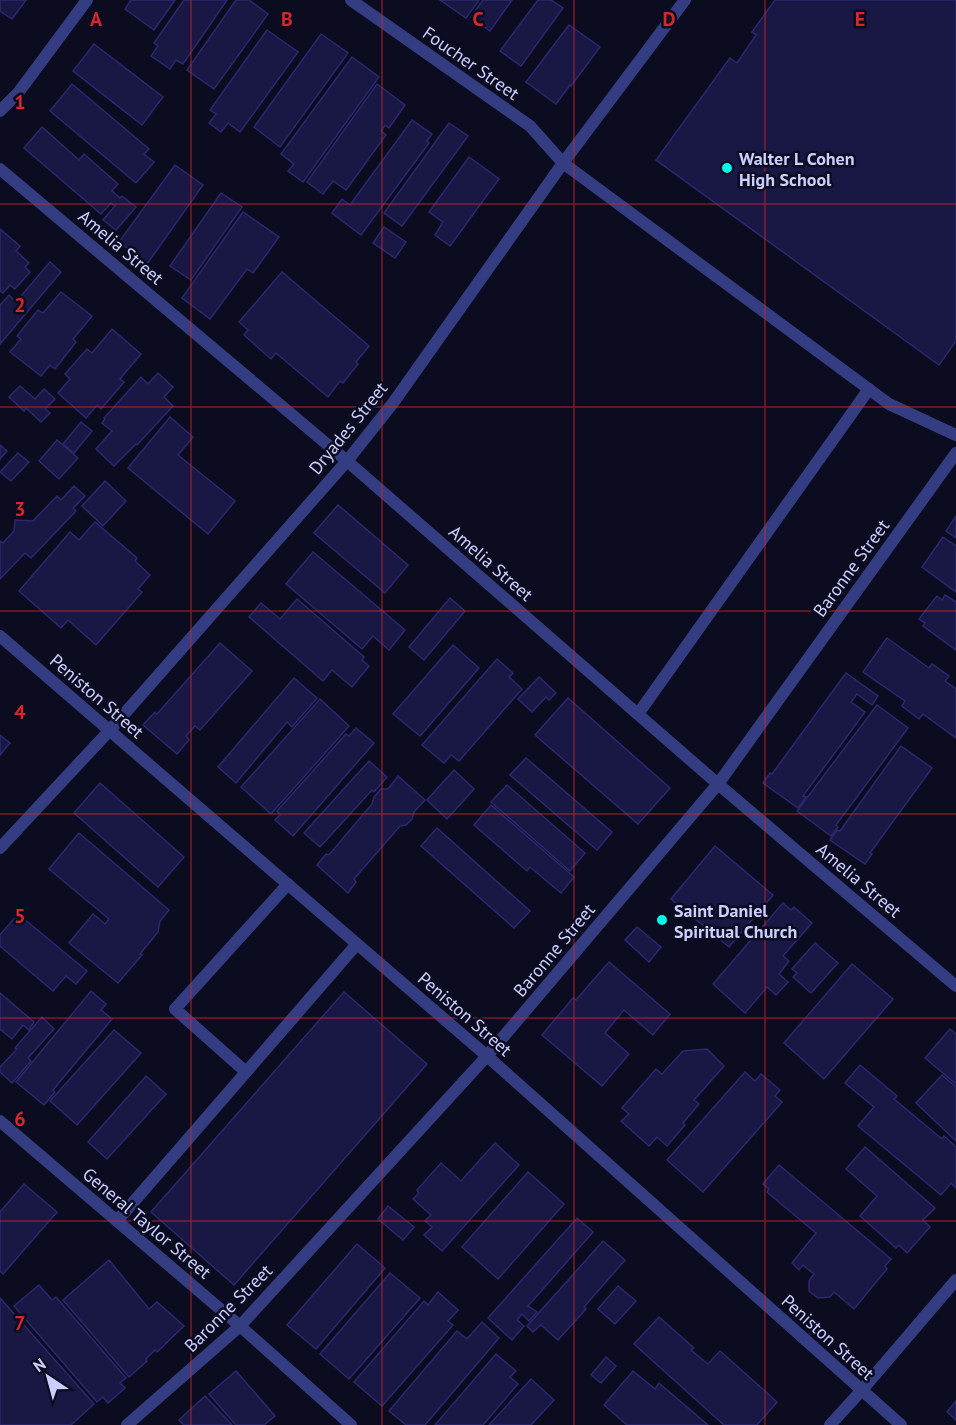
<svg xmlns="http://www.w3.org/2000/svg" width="956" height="1425" font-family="'PT Sans',sans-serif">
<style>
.building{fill:#191743;stroke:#2b2870;stroke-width:1.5}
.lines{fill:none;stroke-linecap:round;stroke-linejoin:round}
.lane{stroke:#353d82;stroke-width:12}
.street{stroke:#353d82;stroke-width:12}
.grid{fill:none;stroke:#d62828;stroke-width:1.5;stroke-opacity:0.55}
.poi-dot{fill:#00f7ea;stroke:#0c0c21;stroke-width:2}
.labels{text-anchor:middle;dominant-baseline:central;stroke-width:5;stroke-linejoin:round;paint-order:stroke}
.street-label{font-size:18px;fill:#ccceff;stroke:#0c0c21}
.poi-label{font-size:18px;font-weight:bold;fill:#ccceff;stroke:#0c0c21;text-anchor:start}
.grid-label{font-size:20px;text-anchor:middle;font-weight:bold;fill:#d62828;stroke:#0c0c21;stroke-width:5;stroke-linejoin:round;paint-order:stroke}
</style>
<rect width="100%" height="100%" fill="#0c0c21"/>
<g class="building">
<polygon points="0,0 26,0 12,19 0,11"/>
<polygon points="131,0 175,0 154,30 125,9"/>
<polygon points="184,0 227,0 183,64 176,60 170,69 151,56 158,46 154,43"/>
<polygon points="236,0 249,0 268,14 214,89 187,70"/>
<polygon points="440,0 479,0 466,18"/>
<polygon points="483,0 512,0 490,31 471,17"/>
<polygon points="538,0 551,0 563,8 521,66 500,51"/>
<polygon points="775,0 956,0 956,341 939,365 656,160 730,58 737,63 756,35 752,32"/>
<polygon points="569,25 600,47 571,86 570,85 556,104 526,82"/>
<polygon points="267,30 298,52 240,132 228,123 221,132 209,123 216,114 210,110"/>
<polygon points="321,34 348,53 280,147 254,127"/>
<polygon points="94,44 163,97 142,125 73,71"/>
<polygon points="352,57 379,77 303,182 288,171 294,164 281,154"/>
<polygon points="72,84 149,149 144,154 154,162 136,183 50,111"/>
<polygon points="377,84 405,105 389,128 385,125 381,131 386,135 346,190 333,181 323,194 307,182"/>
<polygon points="412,120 432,134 427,141 429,143 361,235 332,213 342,199 350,205"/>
<polygon points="449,123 468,136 402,226 384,213"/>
<polygon points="42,127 79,160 84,154 118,184 112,191 120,198 122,196 136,207 116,230 103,220 115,206 111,203 101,214 24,148"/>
<polygon points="469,157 499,179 450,246 435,235 443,222 429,212"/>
<polygon points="175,165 203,185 147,264 119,242"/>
<polygon points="221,193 242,207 191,280 170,266"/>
<polygon points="243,212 279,237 253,273 247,269 210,319 182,298"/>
<polygon points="384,227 406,242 395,258 373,243"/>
<polygon points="0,229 20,246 16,251 29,263 25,267 30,272 15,289 10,285 3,293 0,291"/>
<polygon points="50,262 61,272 0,344 0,305 9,295 16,302"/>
<polygon points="282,272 369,346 356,362 358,364 343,383 340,381 328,397 276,353 271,359 244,335 248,330 239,322"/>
<polygon points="61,292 92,316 73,339 76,342 55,369 50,365 41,376 10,352 21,339 17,336 38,310 43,313"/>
<polygon points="112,329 141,354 120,379 124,382 101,409 97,405 86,418 58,393 70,379 65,374 87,349 92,353"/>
<polygon points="158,373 173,387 164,397 173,406 137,445 136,444 114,466 96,449 112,431 102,423 105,419 104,418 141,377 148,384"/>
<polygon points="20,386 35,399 44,389 55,399 45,409 50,413 41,422 26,408 24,411 9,397"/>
<polygon points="170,417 193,437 178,455 235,501 208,534 128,468"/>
<polygon points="81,422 92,431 74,453 63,444"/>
<polygon points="57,440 78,458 59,479 39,461"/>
<polygon points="0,445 7,451 0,459"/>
<polygon points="18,453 29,462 11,481 0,472"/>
<polygon points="105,481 126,501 103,526 82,506"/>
<polygon points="74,486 85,496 73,508 76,511 31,558 25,553 0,579 0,541 3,543 14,531 15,520 33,521 57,496 61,500"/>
<polygon points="338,505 408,565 385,593 314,533"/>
<polygon points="956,516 956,538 946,531"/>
<polygon points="95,522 137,558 135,561 150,575 138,589 142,592 96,645 68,620 61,628 19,591 70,532 79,540"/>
<polygon points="943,537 956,546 956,592 922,567"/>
<polygon points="313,552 405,630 389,650 373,636 362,649 286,584"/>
<polygon points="945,595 956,602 956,650 923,626 925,623 919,619 937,596 942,600"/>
<polygon points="450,598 465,611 424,660 409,647"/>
<polygon points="297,599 364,657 362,660 369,666 352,687 332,670 323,681 249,617 261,603 280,619"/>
<polygon points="887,638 929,668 932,664 949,676 945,681 956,689 956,738 923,714 919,719 902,706 905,701 863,672"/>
<polygon points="220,643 252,671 200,730 195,726 186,736 189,740 177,754 143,725 155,712 157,714"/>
<polygon points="453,645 479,668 420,736 393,714"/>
<polygon points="497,659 513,673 509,677 522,689 459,761 451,755 444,763 422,745"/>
<polygon points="846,673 878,696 872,705 857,694 851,702 865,712 803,796 806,797 798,808 763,783 770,773 772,774"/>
<polygon points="539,677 556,693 549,700 546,697 532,712 518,699"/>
<polygon points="294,678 317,698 292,727 287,722 236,783 218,767"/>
<polygon points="568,698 670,788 638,824 535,735"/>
<polygon points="320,699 349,726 271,814 241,787"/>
<polygon points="877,705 908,728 836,825 838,827 831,836 797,811"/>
<polygon points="356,728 374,743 293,836 275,820 280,815 277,811 346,734 349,736"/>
<polygon points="0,735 10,743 0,755"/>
<polygon points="901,746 932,768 870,853 872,854 865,864 830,840 837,830 840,831"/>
<polygon points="526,758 612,832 597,850 510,775"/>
<polygon points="369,761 387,777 374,792 372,790 320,847 304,833"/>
<polygon points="454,770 474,789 447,819 427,800"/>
<polygon points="398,776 425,800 414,812 412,819 406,825 400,826 354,879 356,882 348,893 317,865 326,854 329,855 372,804 374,797 381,789 388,789"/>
<polygon points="100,783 184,857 158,887 74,813"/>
<polygon points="507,785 585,853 570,871 491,802"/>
<polygon points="491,805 574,877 561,893 530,867 527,871 474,825"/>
<polygon points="437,828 530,911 514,928 421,846"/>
<polygon points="79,833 169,910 160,921 158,932 140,954 142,955 118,983 69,943 93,914 105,924 109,919 49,869"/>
<polygon points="715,846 773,895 729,947 671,899"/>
<polygon points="783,903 791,910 794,907 812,923 783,956 789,961 779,974 788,982 776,995 767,987 745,1013 713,984"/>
<polygon points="18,914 87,971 76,984 66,976 53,991 0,946 0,935"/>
<polygon points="637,927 661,947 649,962 625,940"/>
<polygon points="815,943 838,963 811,993 793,977 797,973 792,969"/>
<polygon points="609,962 670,1014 653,1035 624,1010 605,1033 629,1054 602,1086 542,1035 573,998 576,1000"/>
<polygon points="852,964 893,999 824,1079 784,1043"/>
<polygon points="91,991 106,1004 101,1010 112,1019 53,1090 55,1092 44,1105 16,1082"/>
<polygon points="344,992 427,1064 234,1285 151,1212"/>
<polygon points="0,993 34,1022 29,1030 23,1025 12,1039 0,1029"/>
<polygon points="42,1017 54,1029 28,1058 31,1061 12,1083 0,1072 0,1067 17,1049 15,1048"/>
<polygon points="950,1029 956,1034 956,1084 925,1058"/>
<polygon points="114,1030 141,1053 77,1125 50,1101"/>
<polygon points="707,1049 724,1066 694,1100 699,1104 683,1123 685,1125 667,1146 657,1137 649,1146 621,1121 629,1114 622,1108 656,1069 662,1074 683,1051"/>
<polygon points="860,1065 897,1096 894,1099 942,1139 944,1136 956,1147 956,1188 951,1183 941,1195 858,1126 874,1107 845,1083"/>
<polygon points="745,1072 755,1081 761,1074 780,1090 775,1096 782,1102 703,1192 667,1160"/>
<polygon points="942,1075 956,1087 956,1141 916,1103"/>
<polygon points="146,1076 166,1094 107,1159 88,1142"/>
<polygon points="495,1143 519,1165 442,1251 424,1235 432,1227 425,1221 431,1215 413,1199 419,1193 417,1190 441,1163 461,1181"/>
<polygon points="865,1147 935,1208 923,1220 930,1227 907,1253 899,1245 896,1248 860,1216 877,1196 846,1169"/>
<polygon points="779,1165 891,1259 885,1266 887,1269 854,1309 834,1292 830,1297 818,1298 809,1291 809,1281 814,1274 803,1265 799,1270 792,1263 816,1233 767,1192 769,1189 763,1184"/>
<polygon points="528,1172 564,1204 498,1279 462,1247"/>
<polygon points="24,1184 57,1212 3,1274 0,1271 0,1212"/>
<polygon points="388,1206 414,1227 403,1240 378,1219"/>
<polygon points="577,1218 593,1232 528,1306 537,1312 529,1321 522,1314 517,1320 524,1326 512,1340 488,1318"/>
<polygon points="603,1241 625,1260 584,1307 586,1309 558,1340 541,1325 533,1332 527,1326"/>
<polygon points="357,1244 385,1268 316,1349 287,1325"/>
<polygon points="109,1260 149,1309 157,1302 184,1326 157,1352 155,1350 146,1359 147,1361 129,1377 63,1300"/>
<polygon points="390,1273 420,1298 349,1379 320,1354"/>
<polygon points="39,1285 52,1300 56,1297 126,1378 120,1383 125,1388 108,1403 103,1397 97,1402 14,1306"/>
<polygon points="618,1286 636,1301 615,1324 598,1309"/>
<polygon points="438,1292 458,1310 448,1321 453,1325 382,1406 354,1382 424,1301 428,1305"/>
<polygon points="0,1298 94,1404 71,1425 0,1425"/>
<polygon points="659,1317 694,1348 691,1350 708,1364 720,1351 777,1402 757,1425 724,1425 634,1344"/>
<polygon points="482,1322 499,1338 425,1425 406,1425 389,1411 457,1331 467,1339"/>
<polygon points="496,1354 516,1371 510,1377 518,1384 483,1425 435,1425"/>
<polygon points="606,1357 616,1366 601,1383 591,1375"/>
<polygon points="236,1371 275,1416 264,1425 236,1425 209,1394"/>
<polygon points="633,1371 655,1389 659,1383 708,1425 627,1425 604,1405"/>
<polygon points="531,1379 554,1400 531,1425 489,1425"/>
<polygon points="205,1396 232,1425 184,1425 179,1420"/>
<polygon points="956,1401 956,1420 947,1412"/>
</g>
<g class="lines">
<g class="lane">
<polyline points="563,163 889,404 956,435"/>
<polyline points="638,714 869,389"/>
<polyline points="246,1072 175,1009 288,884"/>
<polyline points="117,1221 357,944"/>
</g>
<g class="street">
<polyline points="351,0 530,126 563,163"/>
<polyline points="0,111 18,93 87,0"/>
<polyline points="0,169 347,461 718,784 956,986"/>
<polyline points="0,636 487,1056 901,1425"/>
<polyline points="0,848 110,730 347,461 393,403 563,163 685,0"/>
<polyline points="0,1121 240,1326 351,1425"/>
<polyline points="127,1425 240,1326 487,1056 718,784 956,453"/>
<polyline points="830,1425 861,1391 956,1280"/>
</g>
</g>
<path class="grid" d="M191,0V1425M382,0V1425M574,0V1425M765,0V1425M0,204H956M0,407H956M0,611H956M0,814H956M0,1018H956M0,1221H956"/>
<g class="poi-dot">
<circle cx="727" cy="168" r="6"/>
<circle cx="662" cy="920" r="6"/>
</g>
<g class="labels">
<g class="street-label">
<text transform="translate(471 63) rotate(35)">Foucher Street</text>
<text transform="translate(121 247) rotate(40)">Amelia Street</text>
<text transform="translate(348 428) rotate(-51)">Dryades Street</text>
<text transform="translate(491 563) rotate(41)">Amelia Street</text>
<text transform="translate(851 568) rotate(-54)">Baronne Street</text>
<text transform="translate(97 696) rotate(41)">Peniston Street</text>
<text transform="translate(859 880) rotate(40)">Amelia Street</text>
<text transform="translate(554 950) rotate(-50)">Baronne Street</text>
<text transform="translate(465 1014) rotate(41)">Peniston Street</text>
<text transform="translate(147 1223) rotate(40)">General Taylor Street</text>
<text transform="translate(228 1308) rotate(-45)">Baronne Street</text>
<text transform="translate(828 1337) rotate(42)">Peniston Street</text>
</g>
<g class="poi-label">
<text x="739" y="158">Walter L Cohen<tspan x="739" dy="21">High School</tspan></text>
<text x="674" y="910">Saint Daniel<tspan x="674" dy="21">Spiritual Church</tspan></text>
</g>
</g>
<g class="grid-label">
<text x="96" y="26">A</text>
<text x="287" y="26">B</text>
<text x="478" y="26">C</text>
<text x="669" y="26">D</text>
<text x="860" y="26">E</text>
<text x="20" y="109">1</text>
<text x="20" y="312">2</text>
<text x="20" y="516">3</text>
<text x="20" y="719">4</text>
<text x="20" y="923">5</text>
<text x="20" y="1126">6</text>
<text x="20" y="1330">7</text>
</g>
<g transform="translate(48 1377) rotate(324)" stroke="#0c0c21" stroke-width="4.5" paint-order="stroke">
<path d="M0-4.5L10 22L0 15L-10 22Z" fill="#ccceff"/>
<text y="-9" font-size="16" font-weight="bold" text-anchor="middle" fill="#ccceff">N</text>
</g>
</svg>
